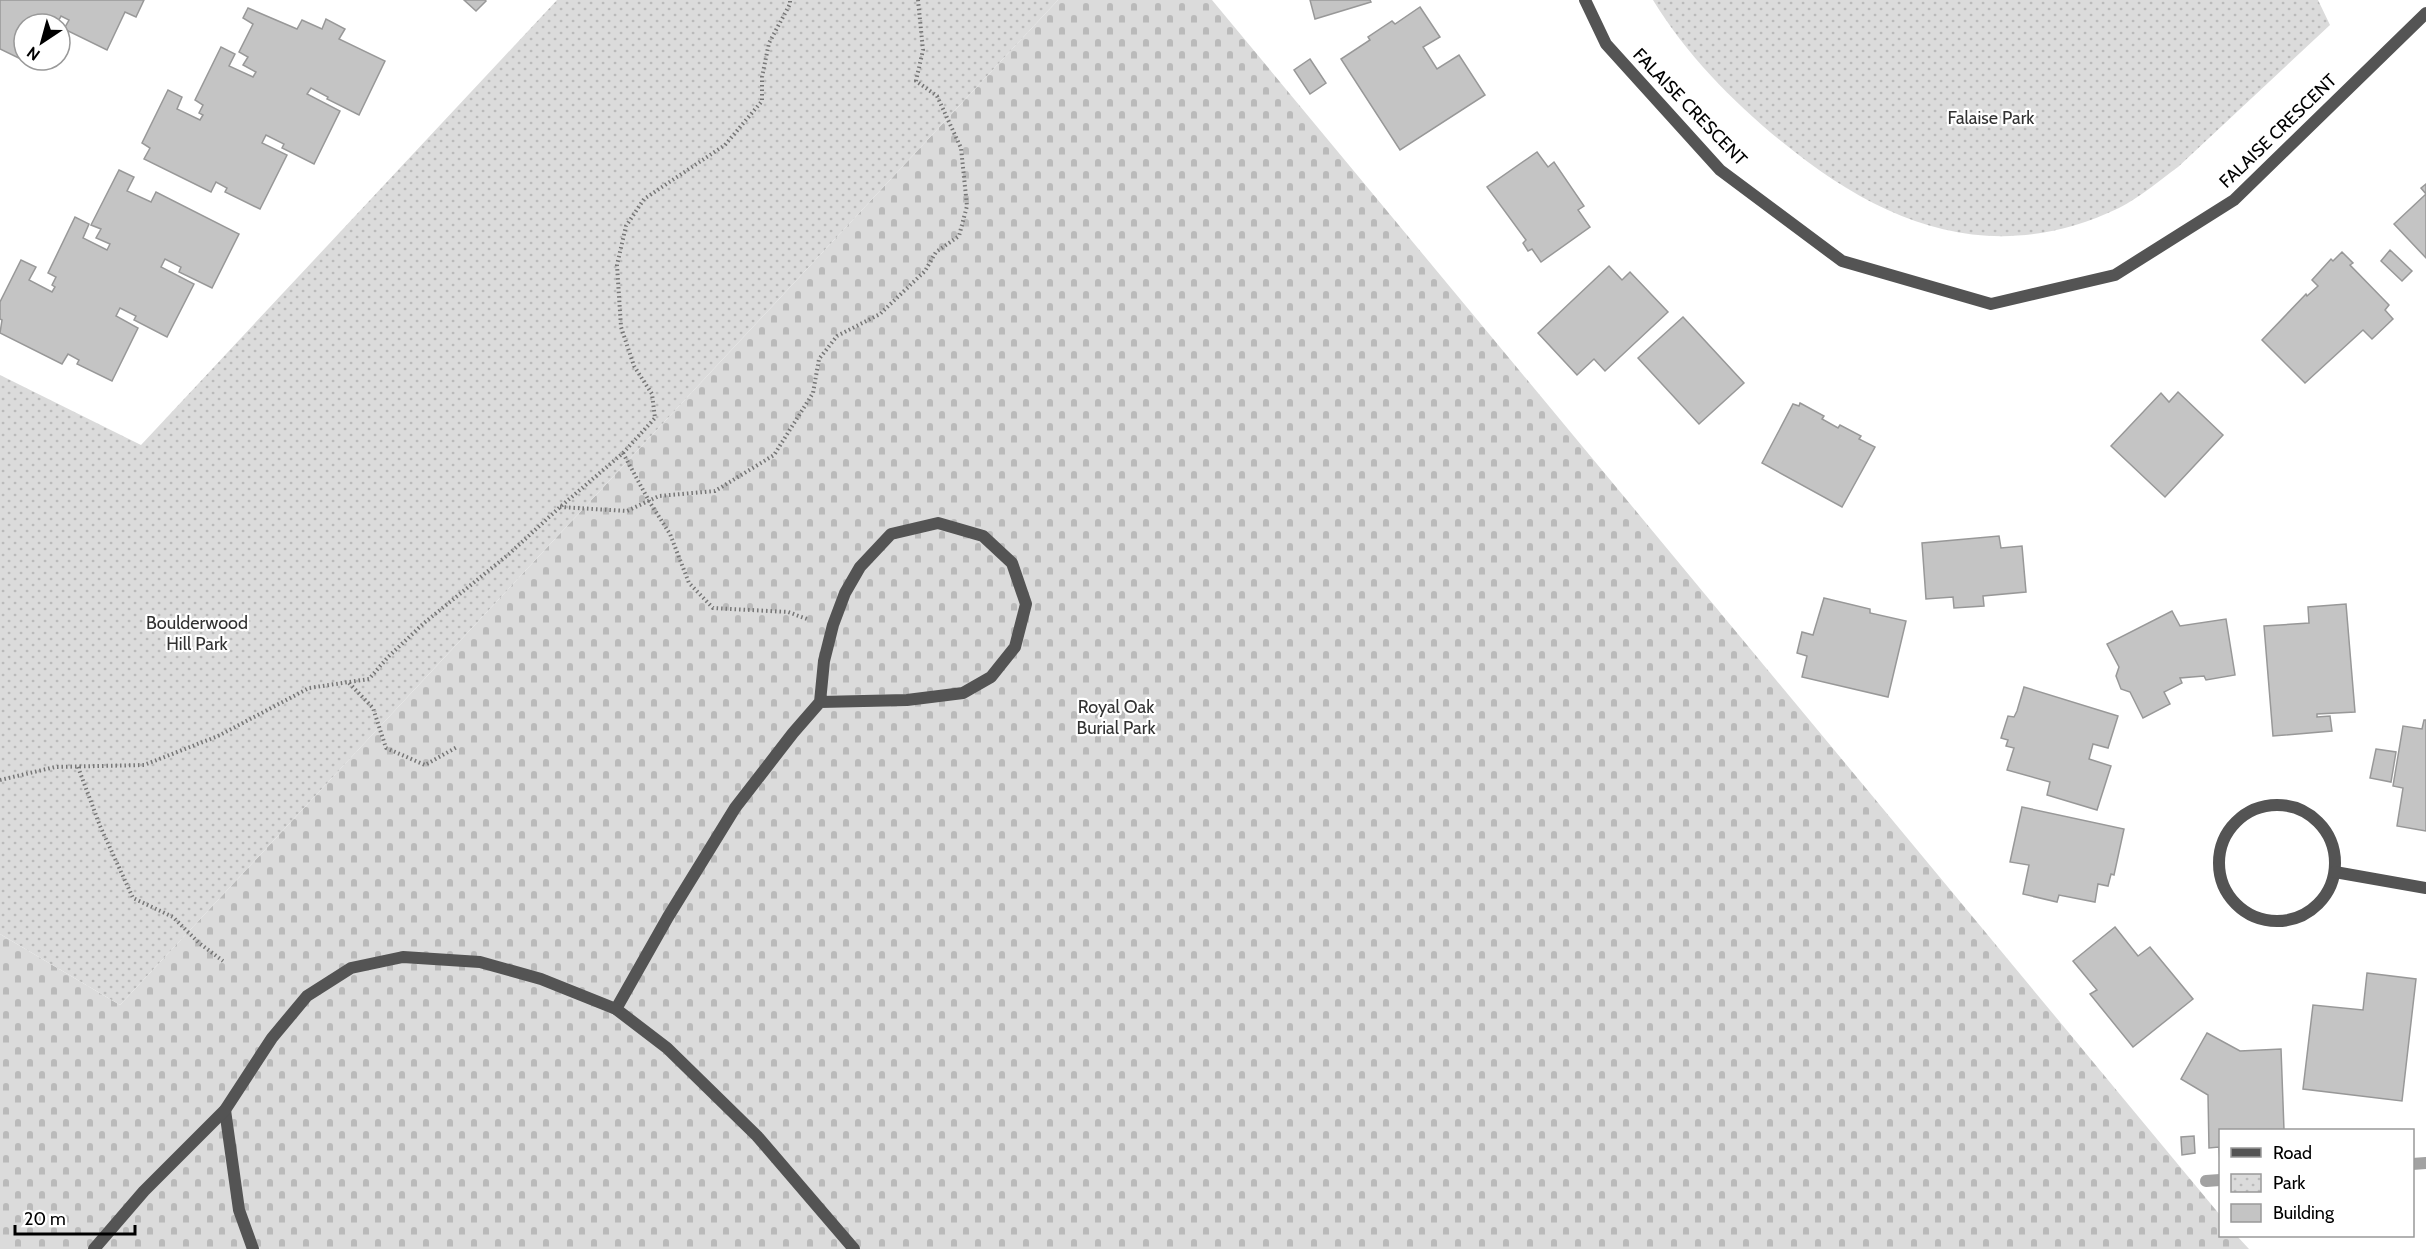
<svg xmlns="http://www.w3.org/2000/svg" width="2426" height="1249" font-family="Cabin,sans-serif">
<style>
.cemetery{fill:url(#cemetery-stones)}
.park{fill:url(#park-dots)}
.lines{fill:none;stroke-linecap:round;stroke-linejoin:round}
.stream{stroke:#a2a2a2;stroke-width:12}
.building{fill:#c4c4c4;stroke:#989898;stroke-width:1.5}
.path{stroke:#767676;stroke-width:4;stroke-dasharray:1.5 3;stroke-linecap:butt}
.service{stroke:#545454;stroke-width:12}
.minor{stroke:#545454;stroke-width:12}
.labels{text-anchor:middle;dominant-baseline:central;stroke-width:4.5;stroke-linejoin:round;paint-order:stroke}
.street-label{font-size:18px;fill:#000;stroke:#fff}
.park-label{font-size:18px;fill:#323232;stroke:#fff}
</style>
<defs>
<pattern id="cemetery-stones" width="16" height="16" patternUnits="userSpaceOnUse" patternTransform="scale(1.5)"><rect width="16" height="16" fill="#dbdbdb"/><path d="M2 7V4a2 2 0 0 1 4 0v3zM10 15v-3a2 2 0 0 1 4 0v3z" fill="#bababa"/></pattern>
<pattern id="park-dots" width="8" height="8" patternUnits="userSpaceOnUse" patternTransform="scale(1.5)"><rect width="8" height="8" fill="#dbdbdb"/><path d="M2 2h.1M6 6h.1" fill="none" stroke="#bababa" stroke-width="1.8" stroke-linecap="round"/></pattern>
</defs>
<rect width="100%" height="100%" fill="#fff"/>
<polygon class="cemetery" points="1058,0 1212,0 2220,1215 2220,1236 2237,1236 2249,1249 0,1249 0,934 120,1005"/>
<g class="park">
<polygon points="557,0 1058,0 120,1005 0,934 0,375 141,445"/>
<path d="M1653,0H2318L2330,25L2178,167C2159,181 2140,197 2119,208C1992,269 1882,224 1781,141C1732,101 1686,54 1653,0Z"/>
</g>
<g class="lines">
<g class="stream">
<polyline points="2412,1164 2426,1163"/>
<polyline points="2206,1181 2220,1180"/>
</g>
</g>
<g class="building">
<polygon points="0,0 144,0 136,17 125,12 107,50 64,29 69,20 61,16 57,24 24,24 24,60 31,60 29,63 0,49"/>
<polygon points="464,0 485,0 486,1 476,11"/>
<polygon points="1310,0 1370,0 1371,2 1315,19"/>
<polygon points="1420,7 1440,37 1423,47 1437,69 1459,55 1485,95 1400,150 1341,59 1370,40 1368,37 1392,21 1395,24"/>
<polygon points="248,8 297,29 302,20 322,29 326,19 345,29 339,39 385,61 359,115 327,99 328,97 311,88 307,94 340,111 314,164 282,148 284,144 266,135 262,143 287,155 260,209 225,192 227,188 216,182 211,192 144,159 150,148 142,143 168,90 182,97 177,109 200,120 203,115 199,113 203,105 195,100 221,47 235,54 229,66 253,77 256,72 243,65 248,57 239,52 253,24 243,18"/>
<polygon points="1310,59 1326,83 1310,94 1294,70"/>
<polygon points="1537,152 1548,167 1554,162 1584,206 1578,210 1590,227 1541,262 1532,249 1528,251 1523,243 1526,240 1487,187"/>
<polygon points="119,170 134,177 127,191 151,202 156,192 239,234 212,288 179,272 181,267 165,259 161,267 194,284 167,337 134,320 136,316 120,308 116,316 138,328 112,381 77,364 79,360 68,354 62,364 0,333 2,320 0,319 0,302 21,260 36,267 29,280 52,292 55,287 52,285 56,277 48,273 75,217 89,224 83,238 107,250 110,244 96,238 101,229 91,225"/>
<polygon points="2426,184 2426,258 2394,224 2426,194 2421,188"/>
<polygon points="2390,250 2412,271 2402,281 2381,261"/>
<polygon points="2342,252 2353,263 2350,265 2389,305 2385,310 2393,319 2372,339 2363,330 2305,383 2262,340 2306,294 2307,296 2318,286 2312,280 2331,259 2333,261"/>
<polygon points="1609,266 1622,280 1630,272 1668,312 1605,371 1594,359 1577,375 1538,333"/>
<polygon points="1683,317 1744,383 1699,424 1638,358"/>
<polygon points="2178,392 2223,435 2165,497 2111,446 2161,393 2169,402"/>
<polygon points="1800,403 1824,416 1822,419 1838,428 1840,425 1861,436 1859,439 1875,447 1842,507 1762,463 1793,404 1799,406"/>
<polygon points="1999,536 2001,548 2022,546 2026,592 1983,596 1984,606 1954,608 1953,597 1926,599 1922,543"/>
<polygon points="1824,598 1870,609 1870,613 1906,621 1888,697 1802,677 1807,656 1797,653 1802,632 1813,635"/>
<polygon points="2346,604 2355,712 2317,714 2317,717 2330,716 2332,731 2273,736 2264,626 2309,623 2308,607"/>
<polygon points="2172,611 2180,626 2226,619 2235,675 2206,680 2204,676 2180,678 2182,683 2164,692 2170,704 2143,718 2130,692 2121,689 2116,676 2119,667 2107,644"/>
<polygon points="2024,687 2118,716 2108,748 2093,744 2089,759 2111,766 2097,810 2047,795 2050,782 2007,770 2014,748 2006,746 2008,740 2001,738 2008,716 2014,717 2017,711"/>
<polygon points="2424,720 2426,720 2426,831 2397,826 2403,788 2393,786 2403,726 2422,729"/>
<polygon points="2376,749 2396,752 2391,782 2370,778"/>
<polygon points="2022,807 2124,829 2114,875 2111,874 2108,886 2098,884 2095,902 2059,895 2057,902 2023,894 2029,865 2010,862"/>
<polygon points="2115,927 2138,956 2150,947 2193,999 2133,1047 2090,994 2097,990 2073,961"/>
<polygon points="2367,973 2416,979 2402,1101 2303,1089 2313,1005 2363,1010"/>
<polygon points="2207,1033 2240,1051 2281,1049 2284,1130 2220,1130 2220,1162 2219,1147 2209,1148 2208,1095 2181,1079"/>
<polygon points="2194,1136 2195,1153 2182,1155 2181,1137"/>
</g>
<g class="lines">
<g class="path">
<polyline points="623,453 649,501 670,534 689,583 713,608 788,612 807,619"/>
<polyline points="560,507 627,511 659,496 715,491 774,455 813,393 819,359 837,336 880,314 925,271 936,252 959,236 967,206 961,148 937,96 916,81 923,50 918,0"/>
<polyline points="349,683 373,708 386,748 425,765 457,747"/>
<polyline points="78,767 100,826 133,898 173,917 199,943 223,961"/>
<polyline points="0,780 55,767 144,765 218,736 309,688 369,679 388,657 424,623 509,554 560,507 623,453 655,418 652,394 634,366 621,327 617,265 626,226 644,199 725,145 762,101 762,77 769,43 790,4 790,0"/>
</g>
<g class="service">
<polyline points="616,1009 668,917 735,808 793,733 820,702 824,661 833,625 845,593 860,567 891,534 938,523 983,536 1012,563 1026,604 1015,647 991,677 963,693 907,700 820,702"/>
<polyline points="225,1110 239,1210 253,1249"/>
<polyline points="94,1249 144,1191 225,1110 272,1038 307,996 351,968 403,957 480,962 541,979 616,1009 667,1048 757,1136 854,1249"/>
</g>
<g class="minor">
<polyline points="1585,0 1606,44 1720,170 1842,261 1991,304 2115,275 2234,200 2426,13"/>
<circle cx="2277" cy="863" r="58"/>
<polyline points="2335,872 2426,888"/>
</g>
</g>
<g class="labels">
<g class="street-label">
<text transform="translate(1690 107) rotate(46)">FALAISE CRESCENT</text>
<text transform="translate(2278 131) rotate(-44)">FALAISE CRESCENT</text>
</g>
<g class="park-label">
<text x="1991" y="118">Falaise Park</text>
<text x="197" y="623">Boulderwood<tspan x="197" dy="21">Hill Park</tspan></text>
<text x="1116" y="707">Royal Oak<tspan x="1116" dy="21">Burial Park</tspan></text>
</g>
</g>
<rect x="2219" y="1129" width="195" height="108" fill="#ffffff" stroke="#999999" stroke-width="1.5"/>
<rect x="2231" y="1148" width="30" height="9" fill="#545454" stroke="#999999" stroke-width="1.5"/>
<text x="2273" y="1159" font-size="18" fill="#000000">Road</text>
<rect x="2231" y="1174" width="30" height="18" fill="url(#park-dots)" stroke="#999999" stroke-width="1.5"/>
<text x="2273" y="1189" font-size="18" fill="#000000">Park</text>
<rect x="2231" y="1204" width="30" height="18" fill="#c4c4c4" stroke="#999999" stroke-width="1.5"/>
<text x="2273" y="1219" font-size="18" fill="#000000">Building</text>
<g transform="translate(42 42) rotate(216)"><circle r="28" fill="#ffffff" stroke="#999999" stroke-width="1.5"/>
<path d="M0-4.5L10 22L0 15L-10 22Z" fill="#000000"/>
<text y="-9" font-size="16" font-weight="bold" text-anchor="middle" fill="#000000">N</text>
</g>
<path d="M15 1225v9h120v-9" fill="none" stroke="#000000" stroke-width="3"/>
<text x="24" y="1225" font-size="18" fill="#000000" stroke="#ffffff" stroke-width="4.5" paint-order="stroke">20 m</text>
</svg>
